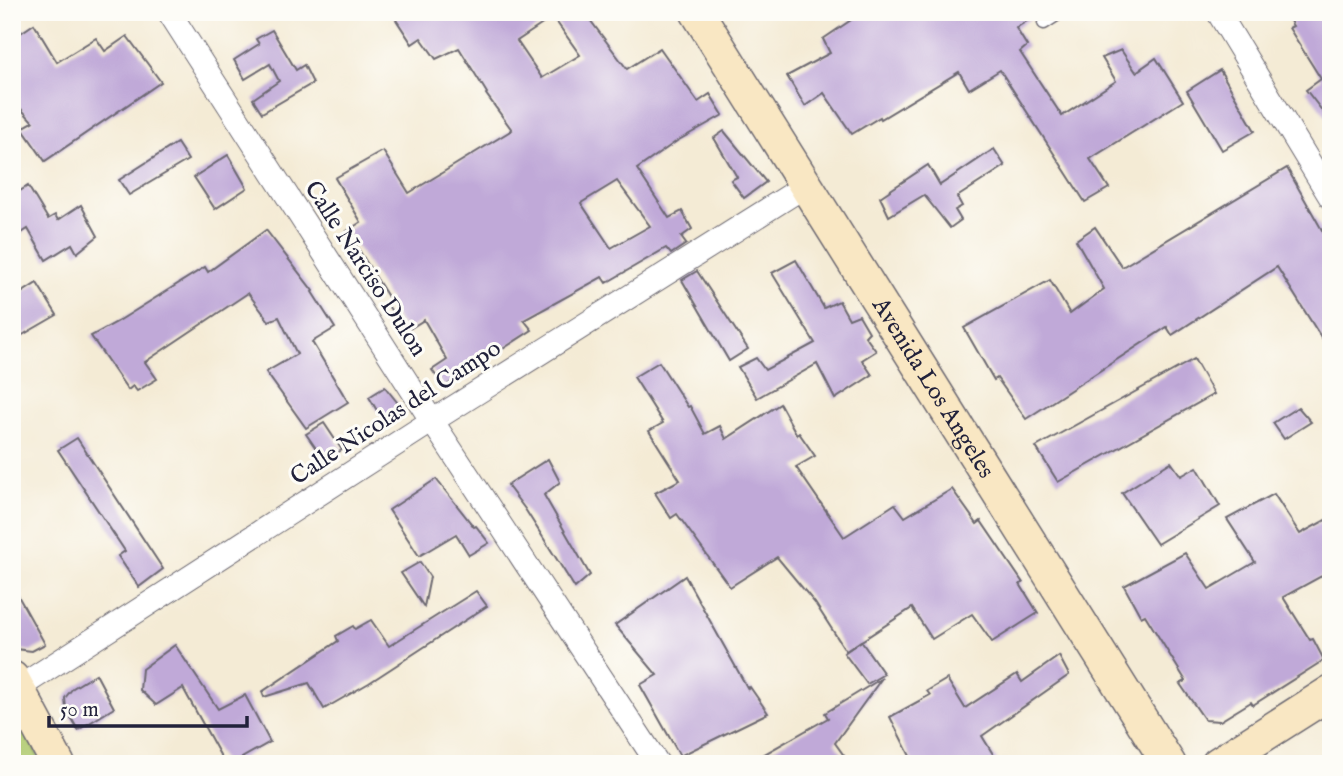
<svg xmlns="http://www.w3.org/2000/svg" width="1343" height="776" font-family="'IM FELL English',serif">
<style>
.green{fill:#b0ca6f;stroke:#697655;stroke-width:2}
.building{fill:#c0a9d8;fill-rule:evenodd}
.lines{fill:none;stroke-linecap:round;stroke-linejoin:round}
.lane-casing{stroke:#6c6871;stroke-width:15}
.street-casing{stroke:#6c6871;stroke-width:25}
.secondary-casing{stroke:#6c6871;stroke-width:36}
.lane{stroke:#fff;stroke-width:12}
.street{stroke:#fff;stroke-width:23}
.secondary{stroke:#f9e7c3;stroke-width:33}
.labels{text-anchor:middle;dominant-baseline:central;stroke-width:6;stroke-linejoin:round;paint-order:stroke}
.street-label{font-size:24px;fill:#22223b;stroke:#fdfcf7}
</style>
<rect width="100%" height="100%" fill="#fdfcf7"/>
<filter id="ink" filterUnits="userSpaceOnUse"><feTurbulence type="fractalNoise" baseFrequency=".0143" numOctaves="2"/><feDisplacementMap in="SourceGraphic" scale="14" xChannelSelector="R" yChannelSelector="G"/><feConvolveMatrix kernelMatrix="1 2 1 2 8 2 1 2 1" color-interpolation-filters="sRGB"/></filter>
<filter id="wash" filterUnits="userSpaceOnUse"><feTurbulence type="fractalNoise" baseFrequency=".00686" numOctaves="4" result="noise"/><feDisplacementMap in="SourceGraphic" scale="28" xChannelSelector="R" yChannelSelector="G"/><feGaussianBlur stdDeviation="1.57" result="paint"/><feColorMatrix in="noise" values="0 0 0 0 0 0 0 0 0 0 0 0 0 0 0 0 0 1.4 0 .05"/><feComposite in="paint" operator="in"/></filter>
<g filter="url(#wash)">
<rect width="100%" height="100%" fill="#f4ebd5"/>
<polygon class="green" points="12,706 43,764 12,764"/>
<g id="blocks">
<g class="building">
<path d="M391,12H584L627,69L660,48L698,102L710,94L723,115L677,141L637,169L669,218L682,211L692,229L681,237L686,244L671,254L666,248L606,283L602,277L524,320L532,330L444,387L432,370L447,360L424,320L406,331L386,303L390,300L347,231L361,222L335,178L383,151L409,193L512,130L486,94L487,93L459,48L436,59L421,38L412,44ZM553,17L580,55L542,78L517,41ZM617,181L650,226L611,248L581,203Z"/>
<polygon points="863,12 1041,12 1016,28 1027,46 1020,52 1062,116 1116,81 1102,58 1121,50 1136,72 1156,58 1183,101 1090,159 1109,188 1085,202 1000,70 969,89 959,72 881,119 880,117 852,134 824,93 805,106 787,76 830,53 823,39"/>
<polygon points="1285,12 1331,12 1331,122 1306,90 1321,79 1289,28 1293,26"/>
<polygon points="34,24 57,62 96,38 105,51 127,36 161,82 45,161 22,128 33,122 12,99 12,39"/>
<polygon points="272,30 296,70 304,65 313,83 262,113 253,99 279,81 270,64 245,79 234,60 259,44 256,39"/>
<polygon points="1220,70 1255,131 1222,150 1187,91"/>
<polygon points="724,131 766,182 744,198 731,180 737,177 714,138"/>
<polygon points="177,143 188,160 129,195 119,180"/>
<polygon points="994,149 1005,166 957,197 962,206 955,210 961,220 950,228 924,195 889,216 880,197 928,165 940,185"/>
<polygon points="228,155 247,188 215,209 194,177"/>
<polygon points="1287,168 1331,246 1331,353 1277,267 1172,335 1167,327 1026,419 997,378 994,380 964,328 1050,280 1070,314 1104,289 1076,240 1095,227 1122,267"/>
<polygon points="28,186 48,219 55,215 58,220 81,205 98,236 77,253 72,244 46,260 28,229 12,239 12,196"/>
<polygon points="266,230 313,291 312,292 335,328 312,342 348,402 306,428 266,372 297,354 279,317 269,321 248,293 145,362 157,379 137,391 133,386 128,390 91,336 117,322 205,267 208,272"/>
<polygon points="796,260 824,308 839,301 849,319 859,315 869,332 865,336 876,351 862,360 872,375 835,399 817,364 757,398 738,367 756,358 765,370 815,343 772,273"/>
<polygon points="697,271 748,349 729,361 682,280"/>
<polygon points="37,283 57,315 12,341 12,299"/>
<polygon points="1194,359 1214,394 1058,482 1036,447"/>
<polygon points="659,362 688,407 690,406 705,434 720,426 726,439 780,404 797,435 799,433 815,456 796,467 844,537 895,504 905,517 952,489 977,524 981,521 1023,583 1020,584 1038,613 992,642 972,614 932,639 912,608 846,651 815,603 777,557 730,587 677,514 671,518 655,493 680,480 649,431 663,423 634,377"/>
<polygon points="385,387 397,402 397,412 385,424 369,397"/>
<polygon points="1298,407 1311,422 1284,439 1273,423"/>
<polygon points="324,423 342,450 324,460 306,434"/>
<polygon points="77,438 163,569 139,587 118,556 125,551 58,450"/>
<polygon points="548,459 560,482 544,495 590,575 575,588 525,509 507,485"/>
<polygon points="1171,462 1181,476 1197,467 1220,506 1157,544 1122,493"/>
<polygon points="436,479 474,527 476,526 489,543 469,555 456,534 419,556 389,510"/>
<polygon points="1274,494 1300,534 1331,517 1331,571 1283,597 1310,640 1313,639 1324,660 1253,705 1251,702 1220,721 1205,720 1180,684 1186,681 1145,615 1141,617 1124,586 1185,553 1209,589 1255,562 1227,519"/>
<polygon points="420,562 430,577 424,607 401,573"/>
<polygon points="685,576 748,689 750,687 768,713 680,756 640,685 657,675 615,625"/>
<polygon points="12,585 45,644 32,651 16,649 12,641"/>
<polygon points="476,591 487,606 369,683 324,709 309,683 264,697 262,692 338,641 336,636 353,626 355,629 371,620 389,646"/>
<polygon points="861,641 884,674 867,684 844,653"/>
<polygon points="175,645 218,709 245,695 270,742 231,764 225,764 183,688 156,705 140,690 142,669"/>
<polygon points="1059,656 1069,675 982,736 999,764 914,764 890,717 930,695 927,691 947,679 965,708 1017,674 1022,682"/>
<polygon points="96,674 114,708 78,730 66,709 65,698 73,688"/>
<polygon points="882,678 835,743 850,764 747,764 828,718 825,713"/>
</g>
</g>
</g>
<g filter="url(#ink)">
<use href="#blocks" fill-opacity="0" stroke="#6c6871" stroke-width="2"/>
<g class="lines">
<defs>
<polyline id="lane" points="1044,23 1061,12"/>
<g id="street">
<polyline points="169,12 432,421 658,764"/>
<polyline points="1218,12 1331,198"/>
<polyline points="18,688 432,421 805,186"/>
</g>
<g id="secondary">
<path id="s1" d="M697,12L1169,764"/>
<polyline points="12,678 58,764"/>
<polyline points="1218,764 1331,692"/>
</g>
</defs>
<use href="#lane" class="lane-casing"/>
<use href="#street" class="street-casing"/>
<use href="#secondary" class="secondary-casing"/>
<use href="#lane" class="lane"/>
<use href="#street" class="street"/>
<use href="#secondary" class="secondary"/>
</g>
</g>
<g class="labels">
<g class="street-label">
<text transform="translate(365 269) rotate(57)">Calle Narciso Dulon</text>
<text stroke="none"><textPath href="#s1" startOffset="444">Avenida Los Angeles</textPath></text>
<text transform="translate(396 413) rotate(-33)">Calle Nicolas del Campo</text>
</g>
</g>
<rect width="1343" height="776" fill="none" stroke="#fdfcf7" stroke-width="42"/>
<path d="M49 716v10h198v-10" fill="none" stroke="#22223b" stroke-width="3.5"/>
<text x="60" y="716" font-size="21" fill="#22223b" stroke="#fdfcf7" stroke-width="5" paint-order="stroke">50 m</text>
</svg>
